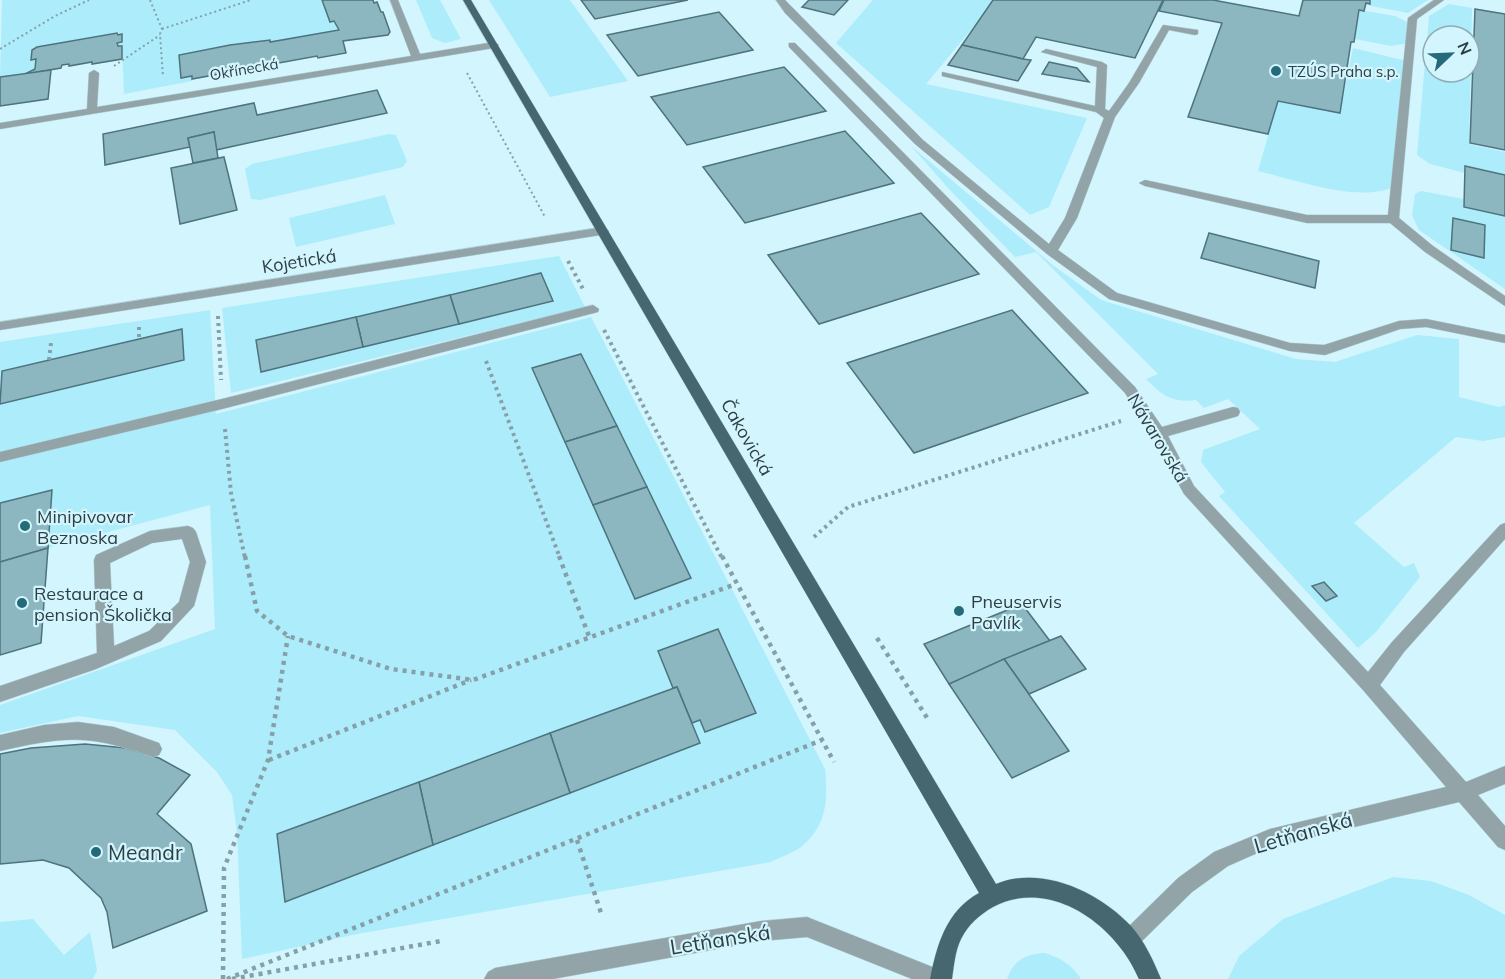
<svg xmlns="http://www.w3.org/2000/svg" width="1505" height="979" font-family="Mulish,sans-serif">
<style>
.green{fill:#adecfb;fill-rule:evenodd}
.building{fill:#8cb6c0;stroke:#4d747d;stroke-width:1.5}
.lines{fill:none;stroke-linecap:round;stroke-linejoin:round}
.minor-casing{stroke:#b2d1d9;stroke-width:1}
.major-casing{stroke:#b2d1d9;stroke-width:1}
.path-far2{stroke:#86a0a7;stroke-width:2;stroke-dasharray:2 3;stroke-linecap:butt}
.path-far1{stroke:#86a0a7;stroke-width:4;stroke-dasharray:3 4;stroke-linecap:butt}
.path{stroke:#86a0a7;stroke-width:4.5;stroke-dasharray:4 5;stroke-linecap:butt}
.minor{fill:#92a4a8;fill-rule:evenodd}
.major{fill:#46676f;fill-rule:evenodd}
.poi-dot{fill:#246a79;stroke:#d3f5fe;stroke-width:2}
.labels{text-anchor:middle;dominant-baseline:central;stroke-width:4.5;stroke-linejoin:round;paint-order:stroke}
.far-street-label{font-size:15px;fill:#2e3f44;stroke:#d3f5fe}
.far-poi-label{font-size:15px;fill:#2e3f44;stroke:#d3f5fe;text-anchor:start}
.street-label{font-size:18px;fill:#2e3f44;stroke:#d3f5fe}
.poi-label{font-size:18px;fill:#2e3f44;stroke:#d3f5fe;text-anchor:start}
.near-street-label{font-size:21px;fill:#2e3f44;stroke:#d3f5fe}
.near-poi-label{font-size:21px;fill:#2e3f44;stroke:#d3f5fe;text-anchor:start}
</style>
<rect width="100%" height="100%" fill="#d3f5fe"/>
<g class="green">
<polygon points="2,0 322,0 339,30 270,42 269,40 180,55 181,78 192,76 192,81 124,94 122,46 118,46 117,43 122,42 122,35 117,33 37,47 32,50 31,60 36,59 35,69 25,74 0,77"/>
<polygon points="416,0 440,0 461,39 445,43 432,38"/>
<polygon points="489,0 570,0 628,81 550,97"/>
<polygon points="873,0 993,0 975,25 926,84 1087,118 1049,207 1030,215 836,43"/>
<polygon points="1371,0 1428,0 1408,13 1366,5 1371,4"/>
<path d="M1449,4L1472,8L1469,144L1505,152V175L1465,166V173L1430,164L1417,155L1429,16ZM1433,36H1469V72H1433Z"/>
<polygon points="1360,10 1395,16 1407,22 1409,43 1391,46 1355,39"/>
<path d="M1353,48L1407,61L1394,187C1357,203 1296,180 1258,171L1278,101L1340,113Z"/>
<polygon points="389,134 396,135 407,161 403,167 260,200 251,199 245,169 252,164"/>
<path d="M911,146L1054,266L1101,300L1296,359L1335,362L1417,335L1459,339V397L1499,407L1505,405V437L1483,441L1456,437L1354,523L1404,567L1414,563L1420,577L1376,632L1358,648L1219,496L1225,492L1201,462L1203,450L1260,429L1228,399L1204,408L1196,400C1171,403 1163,396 1146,379L1158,374L1036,252L1015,257L949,189Z"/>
<path d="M1421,191L1464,199V207L1505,216V289L1419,230L1412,215L1415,194ZM1453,218L1484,257L1451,250Z"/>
<polygon points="385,195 395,224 296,247 289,218"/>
<path d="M559,256L585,307L231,393L222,308ZM541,273L552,302L260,371L257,340Z"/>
<path d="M210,310L216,414L591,317L825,769C828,800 827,826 801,847C793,853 780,857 771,862L357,934L242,959L237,833L232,795L217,772L175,730L78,716L0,733V705L215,629L210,505L48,548L52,490L0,503V404L183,360L182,329L3,371L0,390V342ZM581,355L691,578L635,598L533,369ZM718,629L756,713L705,732L700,720L692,723L700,743L285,902L277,834L677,687L673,688L658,651Z"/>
<polygon points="1393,877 1431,881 1469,895 1505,915 1505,979 1228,979 1239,956 1283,919"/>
<polygon points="33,919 64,955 90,932 97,970 93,979 0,979 0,922"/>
<path d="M1045,953C1061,958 1072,965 1081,979H1007C1014,960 1025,954 1045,953Z"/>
</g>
<g class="building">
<polygon points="322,0 373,0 374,3 377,2 381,12 383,12 390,32 388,35 343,41 346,53 318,58 317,56 192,79 192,76 181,78 179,55 230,45 270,40 270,42 339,30 334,21 330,22"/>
<polygon points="581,0 688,0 595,19"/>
<polygon points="809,0 848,0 834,15 802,7"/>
<polygon points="993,0 1163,0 1135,58 1036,37 1023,59 962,45"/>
<polygon points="1164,0 1213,0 1299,16 1303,0 1370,0 1370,4 1366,3 1364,11 1359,10 1354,42 1351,42 1340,113 1278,101 1268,134 1188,117 1222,23 1159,11"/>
<polygon points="1475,9 1505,14 1505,150 1470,143"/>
<polygon points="719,12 753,50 638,76 607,35"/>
<polygon points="117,33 118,35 122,34 122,42 117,43 118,46 122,46 122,59 92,64 92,62 69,66 69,64 62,65 61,68 25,74 35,69 36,59 31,60 32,50 37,47"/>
<polygon points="962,45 1023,59 1031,60 1018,81 948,65"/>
<polygon points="1049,62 1077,68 1089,82 1042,74"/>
<polygon points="784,67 826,111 687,145 651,97"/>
<polygon points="51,70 48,99 0,106 0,77"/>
<polygon points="377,90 387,113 216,150 214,132 188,138 190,147 105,165 103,134 254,103 257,115"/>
<polygon points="845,131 894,183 745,223 703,167"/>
<polygon points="214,132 218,158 193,163 188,138"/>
<polygon points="224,157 237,210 180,224 171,168"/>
<polygon points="1465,166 1505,175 1505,216 1464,207"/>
<polygon points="921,213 979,274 819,324 768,255"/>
<polygon points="1453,218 1485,225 1484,258 1451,250"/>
<polygon points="1209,233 1319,261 1315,288 1201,258"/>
<polygon points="541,273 553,301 459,324 450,295"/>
<polygon points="450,295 459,324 363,347 356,317"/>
<polygon points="1012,310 1088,393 914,453 847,363"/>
<polygon points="356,317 363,347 261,372 256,340"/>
<polygon points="182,329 184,360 0,404 2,371"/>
<polygon points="581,354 617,426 565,442 532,368"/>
<polygon points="617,426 647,487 593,505 565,442"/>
<polygon points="647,487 691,578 635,599 593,505"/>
<polygon points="52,490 48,548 0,562 0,503"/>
<polygon points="48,548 41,643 0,655 0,562"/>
<polygon points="1324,582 1337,596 1326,601 1312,586"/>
<polygon points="1022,604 1050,641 949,684 924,644"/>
<polygon points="718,629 756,713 705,732 700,720 692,723 677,687 673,688 658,651"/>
<polygon points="1061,636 1086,669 1029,694 1004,659"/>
<polygon points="1004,659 1069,751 1012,778 949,684"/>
<polygon points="677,687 700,743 570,793 550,733"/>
<polygon points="550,733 570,793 433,845 419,782"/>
<polygon points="85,744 126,748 159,758 190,775 157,814 191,844 207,911 113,948 107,912 101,898 69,868 43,860 0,864 0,754 31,748"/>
<polygon points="419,782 433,845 285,902 277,834"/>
</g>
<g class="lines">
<defs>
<g id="minor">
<polygon points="390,0 398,0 420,54 494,42 499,45 494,48 0,129 0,123 87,109 89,73 94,70 99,73 97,107 411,56"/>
<polygon points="776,0 785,0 923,140 1049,244 1065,218 1104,118 1096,112 942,76 942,72 1095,106 1097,67 1041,52 1046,49 1102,62 1107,65 1105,109 1109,111 1129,83 1163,25 1198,30 1198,34 1195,35 1169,30 1139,83 1115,117 1077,218 1058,250 1117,293 1290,343 1324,345 1399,321 1426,319 1505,335 1505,343 1426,327 1400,329 1325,355 1290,351 1109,299 1047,254 915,144 785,13"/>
<polygon points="1434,0 1444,0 1417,19 1399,218 1433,246 1505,296 1505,306 1425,252 1390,223 1307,223 1145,186 1139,183 1145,180 1307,215 1388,215 1408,18"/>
<polygon points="789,43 795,43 1135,387 1162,427 1233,407 1238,408 1240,412 1238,416 1168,436 1194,486 1368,672 1392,642 1500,525 1505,523 1505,539 1404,652 1380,685 1466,782 1505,766 1505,784 1478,795 1505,826 1505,850 1498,847 1459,802 1271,847 1228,866 1192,892 1136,947 1129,950 1122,947 1119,940 1122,933 1178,878 1214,852 1270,829 1446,787 1363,690 1184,494 1153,436 1125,393 789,47"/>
<polygon points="603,227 609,231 607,234 0,330 0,322"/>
<polygon points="593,305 599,309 598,312 222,409 0,462 0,452 222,399"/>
<path d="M188,526L193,528L196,532L206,562L194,606L161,641L96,669L0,702V686L97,653L94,560L96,555L150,531ZM182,539L190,562L179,602L149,631L114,646L110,563L152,543Z"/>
<path d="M78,722L114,727L159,743L162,749L159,755L153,757C88,734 66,736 0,751V735L44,725Z"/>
<polygon points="807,917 945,972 949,979 912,979 807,937 761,941 553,979 484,979 488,972 495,968 761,921"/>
</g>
<path id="major" d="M463,0H471L996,884C1042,865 1099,892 1131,926C1145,942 1153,960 1161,979H1139C1117,926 1051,876 993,907C979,915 968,925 961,939C955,951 954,966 952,979H930C937,945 946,911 979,893Z"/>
</defs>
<use href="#minor" class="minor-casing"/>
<use href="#major" class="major-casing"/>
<g class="path-far2">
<polyline points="150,0 162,29 160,34 163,77"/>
<polyline points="162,29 251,0"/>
<polyline points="0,49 55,16 89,0"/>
<polyline points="114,66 160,35"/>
<polyline points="467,73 545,217"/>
</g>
<g class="path-far1">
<polyline points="568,261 583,289"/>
<polyline points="218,316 221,380"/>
<polyline points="139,327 139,339"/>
<polyline points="604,330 722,558"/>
<polyline points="49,360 51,343"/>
<polyline points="486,361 560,558"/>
<polyline points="225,429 231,493 245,558"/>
<polyline points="814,537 848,507 1121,421"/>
</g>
<g class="path">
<polyline points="245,556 257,611 288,636 391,669 473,680 736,584"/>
<polyline points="559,556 590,639"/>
<polyline points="722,556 834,762"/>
<polyline points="877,638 929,721"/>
<polyline points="269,760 471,680"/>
<polyline points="577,840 601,913"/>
<polyline points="223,979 224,868 268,760 288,636"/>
<polyline points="227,979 822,740"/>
<polyline points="232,979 441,941"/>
</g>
<use href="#minor" class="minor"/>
<use href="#major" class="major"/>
</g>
<g class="poi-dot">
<circle cx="1276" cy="71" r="6"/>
<circle cx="25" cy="526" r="6"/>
<circle cx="22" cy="603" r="6"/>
<circle cx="959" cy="611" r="6"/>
<circle cx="96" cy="852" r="6"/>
</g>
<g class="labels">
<g class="far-street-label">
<text transform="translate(244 69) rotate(-10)">Okřínecká</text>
</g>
<g class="far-poi-label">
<text x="1288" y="71">TZÚS Praha s.p.</text>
</g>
<g class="street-label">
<text transform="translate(299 261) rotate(-9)">Kojetická</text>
<text transform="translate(747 437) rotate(60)">Čakovická</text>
<text transform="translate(1158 438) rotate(59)">Návarovská</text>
</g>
<g class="poi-label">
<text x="37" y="516">Minipivovar<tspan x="37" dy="21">Beznoska</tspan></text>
<text x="34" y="593">Restaurace a<tspan x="34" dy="21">pension Školička</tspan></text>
<text x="971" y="601">Pneuservis<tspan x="971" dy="21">Pavlík</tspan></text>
</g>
<g class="near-street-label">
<text transform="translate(1303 832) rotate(-16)">Letňanská</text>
<text transform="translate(720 939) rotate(-9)">Letňanská</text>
</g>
<g class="near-poi-label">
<text x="108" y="852">Meandr</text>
</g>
</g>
<g transform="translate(1451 54) rotate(67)"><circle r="28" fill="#d3f5fe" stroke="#91acb4" stroke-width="1.5"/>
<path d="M0-4.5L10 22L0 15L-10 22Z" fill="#246a79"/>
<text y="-9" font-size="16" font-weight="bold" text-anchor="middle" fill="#2e3f44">N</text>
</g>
</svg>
